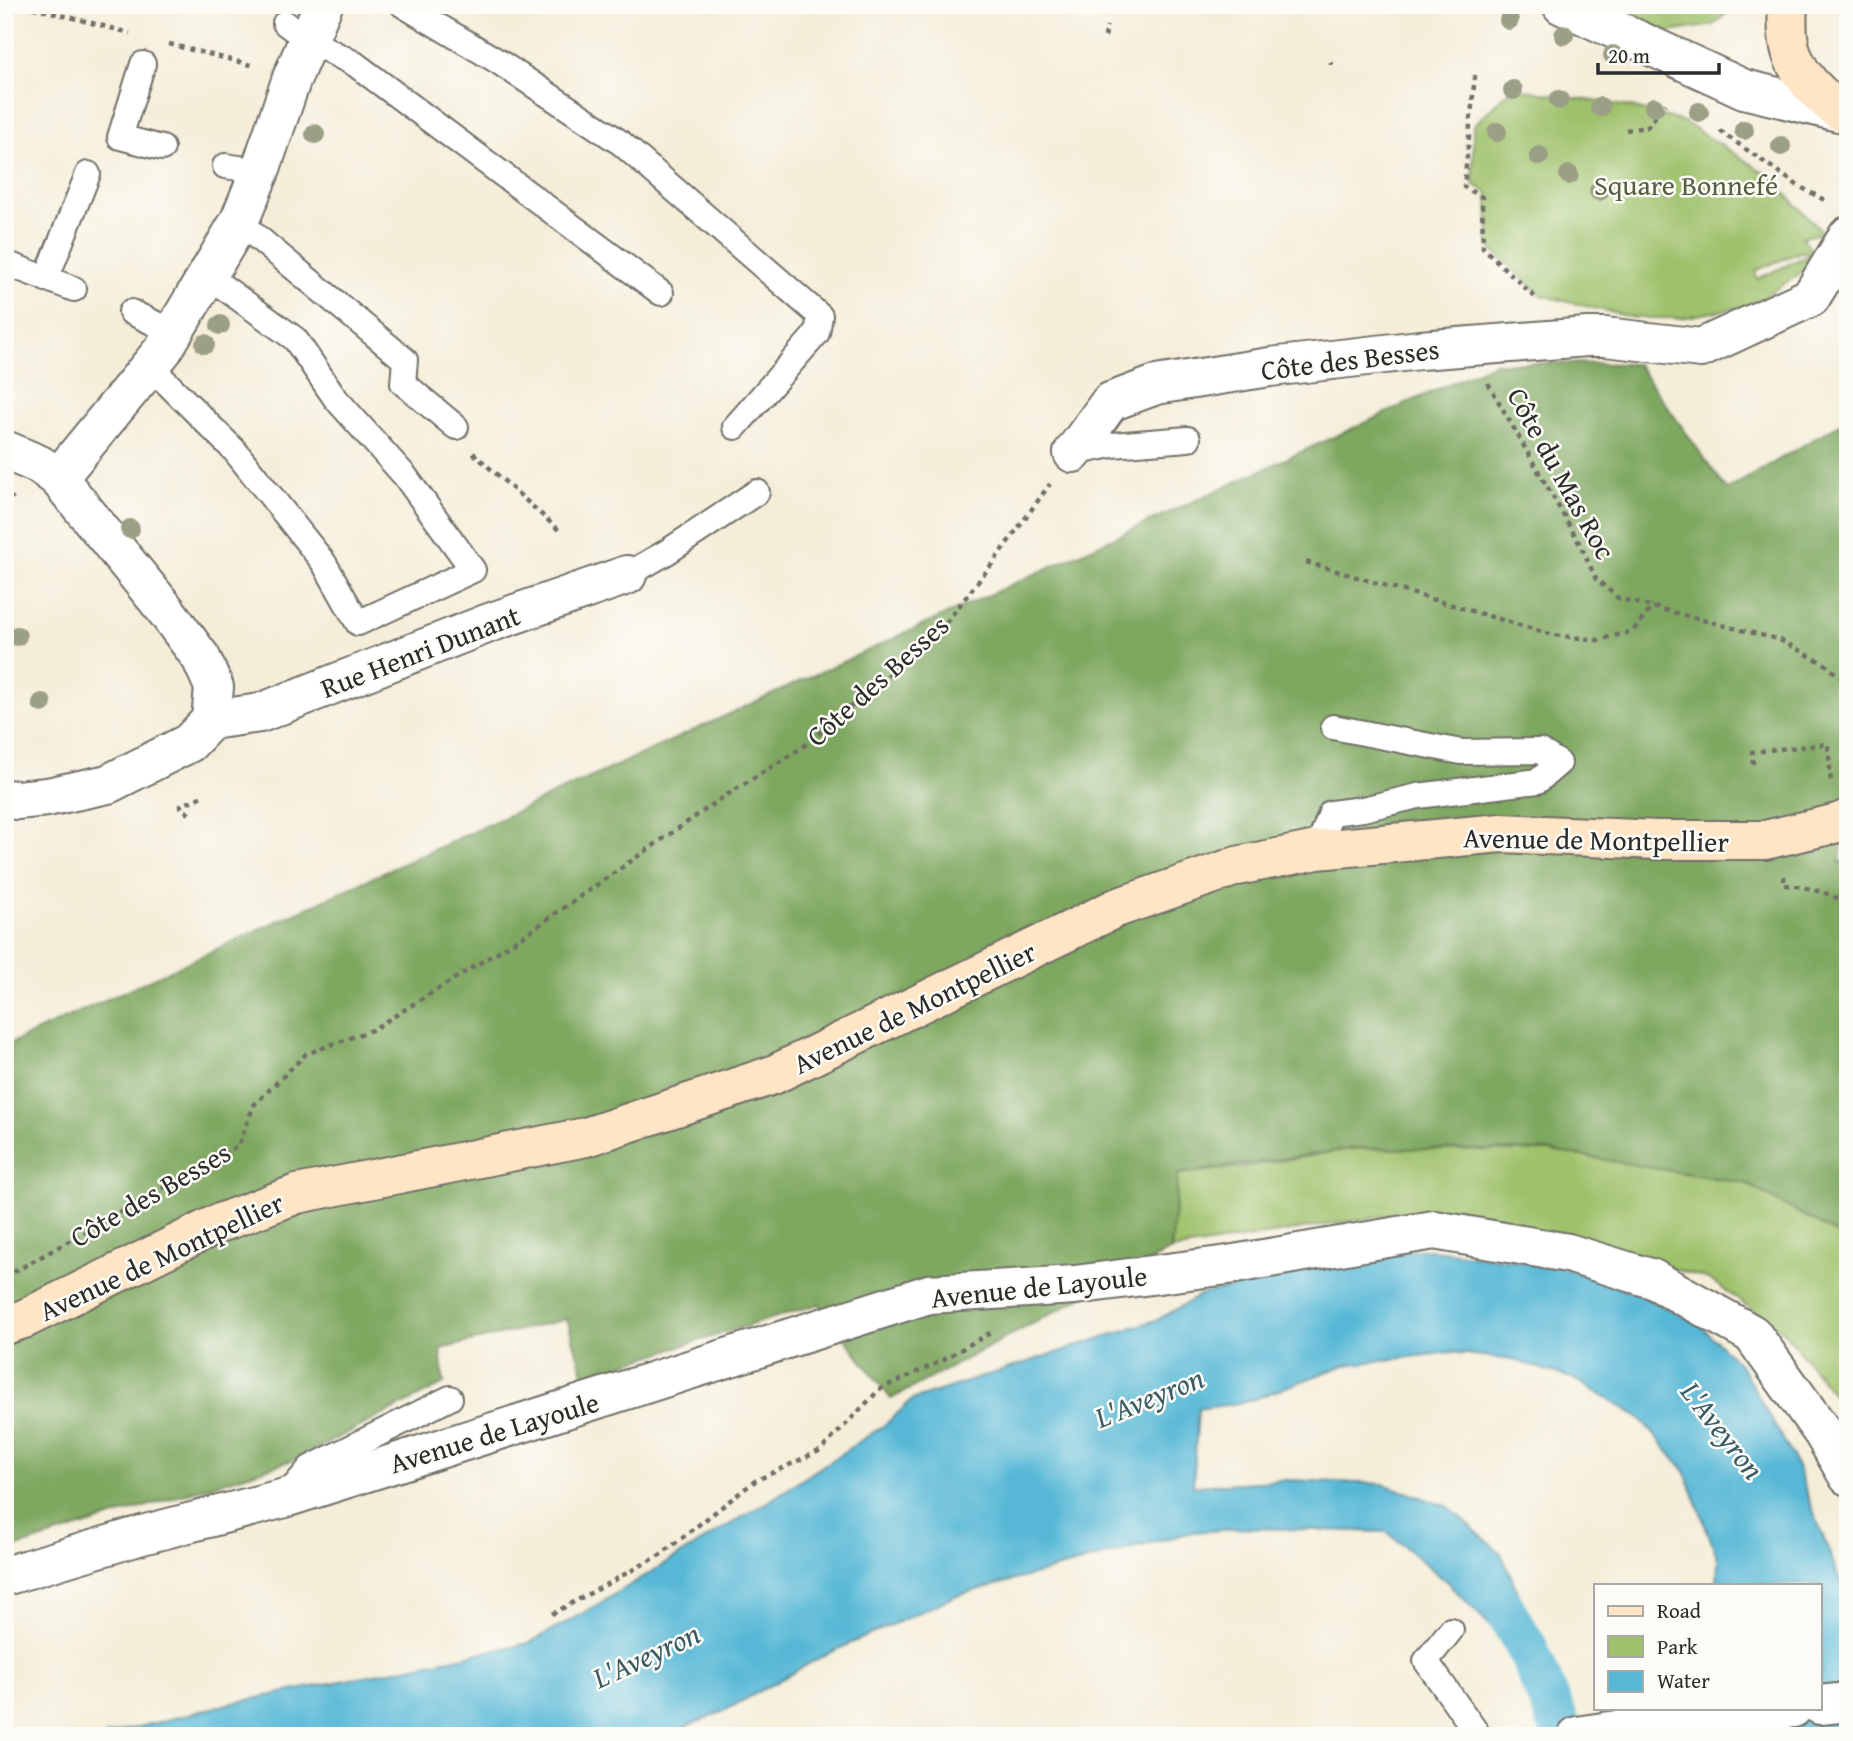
<svg xmlns="http://www.w3.org/2000/svg" width="1853" height="1741" font-family="'Gentium Book Plus',serif">
<style>
.green{fill:#9ec16a;stroke:#64764a;stroke-width:2;fill-rule:evenodd}
.forest{fill:#7ea75e;stroke:#546944;stroke-width:2}
.water{fill:#57b8d6;stroke:#417280;stroke-width:2}
.lines{fill:none;stroke-linecap:round;stroke-linejoin:round}
.canal{stroke:#57b8d6;stroke-width:42}
.service-casing{stroke:#716f68;stroke-width:28}
.minor-casing{stroke:#716f68;stroke-width:42}
.tertiary-casing{stroke:#716f68;stroke-width:42}
.secondary-casing{stroke:#716f68;stroke-width:42}
.path{stroke:#716f68;stroke-width:4.5;stroke-dasharray:5 5;stroke-linecap:butt}
.service{stroke:#fff;stroke-width:24}
.minor{stroke:#fff;stroke-width:38}
.tertiary{stroke:#fff;stroke-width:38}
.secondary{stroke:#fee5c5;stroke-width:38}
.tree{fill:#9b9f85}
.labels{text-anchor:middle;dominant-baseline:central;stroke-width:5;stroke-linejoin:round;paint-order:stroke}
.park-label{font-size:28px;fill:#536041;stroke:#fdfcf7}
.street-label{font-size:28px;fill:#2b2b2b;stroke:#fdfcf7}
.water-label{font-size:30px;font-style:italic;fill:#3a5c67;stroke:#fdfcf7}
</style>
<rect width="100%" height="100%" fill="#fdfcf7"/>
<filter id="ink" filterUnits="userSpaceOnUse"><feTurbulence type="fractalNoise" baseFrequency=".0143" numOctaves="2"/><feDisplacementMap in="SourceGraphic" scale="14" xChannelSelector="R" yChannelSelector="G"/><feConvolveMatrix kernelMatrix="1 2 1 2 8 2 1 2 1" color-interpolation-filters="sRGB"/></filter>
<filter id="wash" filterUnits="userSpaceOnUse"><feTurbulence type="fractalNoise" baseFrequency=".00686" numOctaves="4" result="noise"/><feDisplacementMap in="SourceGraphic" scale="28" xChannelSelector="R" yChannelSelector="G"/><feGaussianBlur stdDeviation="1.57" result="paint"/><feColorMatrix in="noise" values="0 0 0 0 0 0 0 0 0 0 0 0 0 0 0 0 0 1.4 0 .05"/><feComposite in="paint" operator="in"/></filter>
<g filter="url(#wash)">
<rect width="100%" height="100%" fill="#f4edd8"/>
<g class="green">
<polygon points="1591,5 1736,5 1713,25 1655,34"/>
<path d="M1512,88L1631,107L1684,122L1767,174L1823,233L1802,237L1820,260L1752,305L1681,318H1635L1541,295L1489,247L1488,193L1473,184V126ZM1800,252L1813,253L1757,279L1755,271Z"/>
<polygon points="1356,1148 1552,1151 1745,1183 1848,1240 1848,1423 1836,1398 1785,1333 1709,1279 1551,1235 1395,1214 1171,1250 1178,1174 1243,1167"/>
</g>
<polygon class="forest" points="1495,363 1637,364 1727,490 1848,419 1848,789 1840,863 1848,859 1848,1240 1745,1183 1552,1151 1356,1148 1178,1174 1171,1250 891,1399 819,1304 584,1376 567,1319 440,1349 444,1384 296,1459 5,1551 5,1046"/>
<polygon class="water" points="1426,1249 1557,1266 1635,1293 1699,1324 1741,1366 1793,1457 1848,1602 1848,1736 1718,1736 1719,1727 1820,1708 1820,1585 1717,1585 1718,1559 1685,1471 1640,1418 1572,1378 1513,1360 1451,1352 1345,1365 1246,1402 1198,1409 1193,1486 1289,1480 1383,1484 1448,1507 1501,1553 1542,1648 1526,1662 1446,1581 1387,1532 1248,1528 1192,1532 955,1596 825,1655 724,1711 663,1736 104,1736 228,1704 529,1643 592,1608 777,1496 886,1424 912,1400 1159,1319 1203,1294 1276,1279 1326,1262"/>
<g class="lines">
<polyline class="canal" points="1503,1607 1527,1648 1564,1736"/>
</g>
</g>
<g filter="url(#ink)">
<g class="lines">
<defs>
<g id="service">
<polyline points="403,5 499,62 621,143 820,316 817,333 735,427"/>
<polyline points="285,23 308,40 355,64 661,293"/>
<polyline points="143,64 120,137 162,148"/>
<polyline points="225,166 260,171"/>
<polyline points="239,222 405,360 403,383 456,427"/>
<polyline points="5,263 74,289"/>
<polyline points="46,279 88,174"/>
<polyline points="131,312 175,333"/>
<polyline points="150,366 235,451 324,563 358,623 473,570 405,476 336,399 295,339 208,276"/>
<polyline points="1073,453 1112,445 1188,439"/>
<polyline points="627,575 667,552 757,492"/>
<polyline points="1317,850 1331,813 1363,809 1418,796 1538,781 1559,763 1540,751 1461,752 1333,727"/>
<polyline points="287,1495 310,1468 450,1398"/>
<polyline points="1451,1630 1426,1661 1479,1736"/>
</g>
<g id="minor">
<polyline points="5,450 40,465 58,478 164,608 201,658 214,687 211,720 189,743 108,784 47,797 17,800 5,799"/>
<polyline points="1073,453 1110,402 1156,385 1270,367 1420,350 1587,337 1605,337 1701,348 1811,297 1848,236"/>
<polyline points="58,478 163,350 239,222 260,171 292,78 323,5"/>
<polyline points="211,720 260,713 489,623 627,575"/>
<polyline points="1820,1705 1848,1702"/>
<polyline points="1577,1736 1703,1717 1793,1708"/>
</g>
<g id="tertiary">
<polyline points="1562,5 1744,89 1839,112"/>
<polyline points="5,1576 142,1535 285,1498 929,1294 1075,1285 1228,1265 1434,1230 1568,1253 1653,1279 1752,1334 1823,1433 1848,1476"/>
</g>
<g id="secondary">
<path d="M1788,5C1785,46 1791,67 1821,95C1830,103 1836,111 1848,114"/>
<polyline points="5,1325 24,1319 217,1224 297,1194 586,1137 773,1075 1116,908 1237,866 1317,850 1501,833 1658,840 1765,840 1838,823 1848,819"/>
</g>
</defs>
<use href="#service" class="service-casing"/>
<use href="#minor" class="minor-casing"/>
<use href="#tertiary" class="tertiary-casing"/>
<use href="#secondary" class="secondary-casing"/>
<g class="path">
<polyline points="23,5 130,33"/>
<polyline points="1105,37 1107,26"/>
<polyline points="169,44 255,66"/>
<polyline points="1331,65 1331,62"/>
<polyline points="1475,75 1464,187 1482,197 1483,248 1538,300"/>
<polyline points="1626,130 1647,127 1666,104"/>
<polyline points="1720,131 1797,185 1828,202"/>
<polyline points="1488,383 1581,546 1596,579 1618,598 1780,640 1825,664 1848,684"/>
<polyline points="473,453 561,532"/>
<polyline points="5,506 13,496"/>
<polyline points="1306,562 1553,635 1598,640 1633,631 1653,606"/>
<polyline points="1753,764 1752,752 1828,744 1831,784"/>
<polyline points="1842,781 1848,738"/>
<polyline points="189,814 180,806 205,795"/>
<path d="M1784,876V885C1807,886 1827,893 1848,903"/>
<polyline points="5,1277 238,1146 254,1105 306,1054 372,1030 523,936 722,798 803,747 937,634 992,564 1050,484"/>
<polyline points="552,1614 660,1555 755,1481 821,1450 880,1389 937,1363 992,1332"/>
</g>
<use href="#service" class="service"/>
<use href="#minor" class="minor"/>
<use href="#tertiary" class="tertiary"/>
<use href="#secondary" class="secondary"/>
</g>
<g class="tree">
<circle cx="1509" cy="20" r="10"/>
<circle cx="1564" cy="35" r="10"/>
<circle cx="1613" cy="55" r="10"/>
<circle cx="1513" cy="90" r="10"/>
<circle cx="1559" cy="100" r="10"/>
<circle cx="1600" cy="107" r="10"/>
<circle cx="1654" cy="107" r="10"/>
<circle cx="1699" cy="112" r="10"/>
<circle cx="1744" cy="130" r="10"/>
<circle cx="1497" cy="132" r="10"/>
<circle cx="315" cy="134" r="10"/>
<circle cx="1781" cy="146" r="10"/>
<circle cx="1539" cy="156" r="10"/>
<circle cx="1569" cy="175" r="10"/>
<circle cx="1599" cy="191" r="10"/>
<circle cx="220" cy="325" r="10"/>
<circle cx="205" cy="344" r="10"/>
<circle cx="130" cy="529" r="10"/>
<circle cx="17" cy="636" r="10"/>
<circle cx="42" cy="703" r="10"/>
</g>
</g>
<g class="labels">
<g class="park-label">
<text x="1686" y="184">Square Bonnefé</text>
</g>
<g class="street-label">
<text transform="translate(1350 359) rotate(-7)">Côte des Besses</text>
<text transform="translate(1562 473) rotate(61)">Côte du Mas Roc</text>
<text transform="translate(420 651) rotate(-21)">Rue Henri Dunant</text>
<text transform="translate(877 680) rotate(-42)">Côte des Besses</text>
<text transform="translate(1596 839) rotate(1)">Avenue de Montpellier</text>
<text transform="translate(914 1007) rotate(-26)">Avenue de Montpellier</text>
<text transform="translate(150 1194) rotate(-30)">Côte des Besses</text>
<text transform="translate(161 1256) rotate(-25)">Avenue de Montpellier</text>
<text transform="translate(1039 1286) rotate(-6)">Avenue de Layoule</text>
<text transform="translate(494 1432) rotate(-17)">Avenue de Layoule</text>
</g>
<g class="water-label">
<text transform="translate(1149 1397) rotate(-22)">L'Aveyron</text>
<text transform="translate(1723 1430) rotate(52)">L'Aveyron</text>
<text transform="translate(646 1655) rotate(-25)">L'Aveyron</text>
</g>
</g>
<rect width="1853" height="1741" fill="none" stroke="#fdfcf7" stroke-width="28"/>
<rect x="1594" y="1584" width="228" height="126" fill="#fdfcf7" stroke="#a9a8a5" stroke-width="2"/>
<rect x="1608" y="1606" width="35" height="10" fill="#fee5c5" stroke="#a9a8a5" stroke-width="2"/>
<text x="1657" y="1618" font-size="21" fill="#2b2b2b">Road</text>
<rect x="1608" y="1636" width="35" height="21" fill="#9ec16a" stroke="#a9a8a5" stroke-width="2"/>
<text x="1657" y="1654" font-size="21" fill="#2b2b2b">Park</text>
<rect x="1608" y="1671" width="35" height="21" fill="#57b8d6" stroke="#a9a8a5" stroke-width="2"/>
<text x="1657" y="1688" font-size="21" fill="#2b2b2b">Water</text>
<path d="M1598 63v10h121v-10" fill="none" stroke="#2b2b2b" stroke-width="3.5"/>
<text x="1608" y="63" font-size="21" fill="#2b2b2b" stroke="#fdfcf7" stroke-width="5" paint-order="stroke">20 m</text>
</svg>
